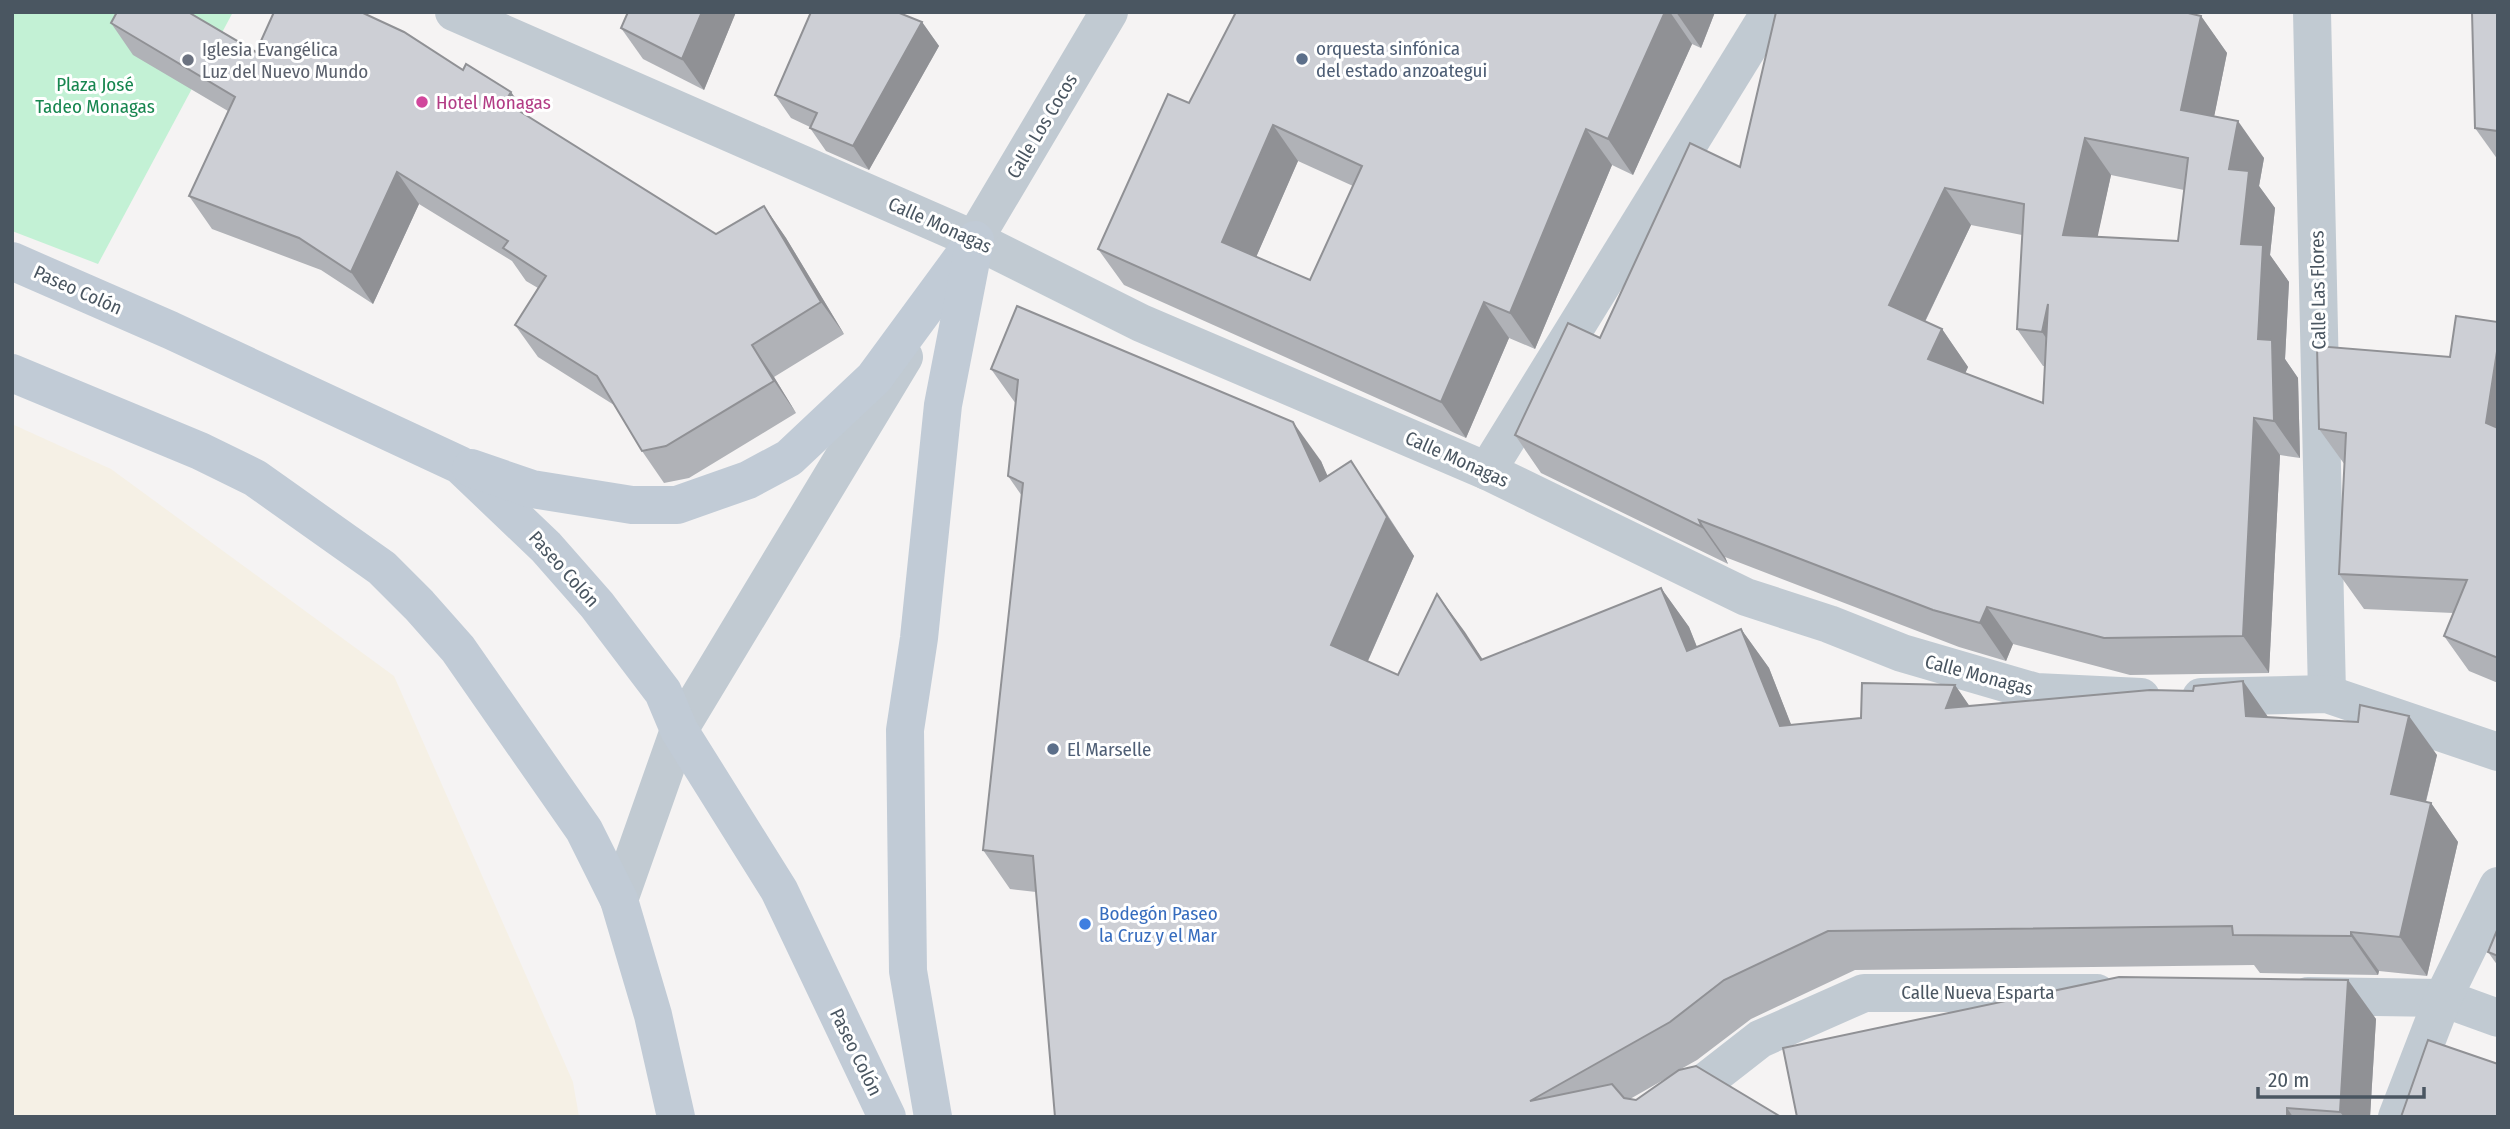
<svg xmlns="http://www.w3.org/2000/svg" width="2510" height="1129" font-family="'Fira Sans Condensed',sans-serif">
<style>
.green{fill:#c3f1d5}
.sand{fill:#f5f0e5}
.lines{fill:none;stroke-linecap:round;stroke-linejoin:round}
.street{stroke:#c1cad2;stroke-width:38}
.secondary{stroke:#c1cbd6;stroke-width:38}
.wall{fill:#b0b2b7;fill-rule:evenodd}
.shaded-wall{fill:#909195}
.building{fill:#cdcfd5;stroke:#909195;stroke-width:2;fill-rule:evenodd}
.service-dot{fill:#5c6f8a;stroke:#fff;stroke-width:2.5}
.worship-dot{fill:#6b7280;stroke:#fff;stroke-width:2.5}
.hotel-dot{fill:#d1479c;stroke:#fff;stroke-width:2.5}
.shop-dot{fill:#3f7fe0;stroke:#fff;stroke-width:2.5}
.labels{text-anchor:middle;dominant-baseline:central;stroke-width:6;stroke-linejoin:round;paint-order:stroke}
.service-label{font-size:19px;fill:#4e5e75;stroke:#fff;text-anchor:start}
.worship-label{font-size:19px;fill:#5b616d;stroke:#fff;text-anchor:start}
.park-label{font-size:19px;fill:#17864f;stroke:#fff}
.hotel-label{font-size:19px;fill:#b23c85;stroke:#fff;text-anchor:start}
.street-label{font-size:19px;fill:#4a5661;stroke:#fff}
.shop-label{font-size:19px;fill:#366cbe;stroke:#fff;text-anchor:start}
</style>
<rect width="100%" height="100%" fill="#f5f3f3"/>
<polygon class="green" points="12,12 233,12 98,264 12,231"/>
<polygon class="sand" points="12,424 111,469 394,676 573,1082 579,1117 12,1117"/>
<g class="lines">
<g class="street">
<polyline points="454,12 975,240 1141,323 1487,471 1746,597 1829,624 1902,653 2036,692 2141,697"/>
<polyline points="2312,12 2327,694"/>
<polyline points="962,260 1109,12"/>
<polyline points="1487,471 1770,12"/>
<polyline points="2201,697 2327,694 2498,752"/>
<polyline points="619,900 679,730 904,357"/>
<polyline points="2308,996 2443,998 2498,1018"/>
<polyline points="1660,1117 1760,1039 1864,993 2097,993"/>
<polyline points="2397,1117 2443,998 2498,886"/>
</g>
<g class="secondary">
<polyline points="12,261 170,330 460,465 546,547 597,605 663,692 679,730 779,890 887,1117"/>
<polyline points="12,373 200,451 255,478 382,568 419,605 458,649 584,830 619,900 653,1015 676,1117"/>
<polyline points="471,468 532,489 632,505 677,505 748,480 789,458 874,378 968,250"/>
<polyline points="933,1117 908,971 905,730 919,638 943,405 975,240"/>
</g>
</g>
<g class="wall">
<polygon points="628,12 736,12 704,90 643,59 621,28"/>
<path d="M1236,12H1715L1701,48L1692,44L1633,175L1612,165L1535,349L1509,338L1466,438L1124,285L1098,249L1189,103ZM1298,161L1353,186L1310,280L1256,257Z"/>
<polygon points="2498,12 2498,160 2475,128"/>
<path d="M2201,16L2227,53L2214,116L2264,158L2259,186L2275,208L2270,255L2289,282L2285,359L2298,378L2300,458L2280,455L2269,673L2130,675L2013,644L2006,661L1959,647L1725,557L1728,564L1541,473L1515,435L1600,338L1740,167ZM2111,175L2184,190L2178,241L2097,237ZM1971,225L2022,235L2017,329L2043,366H2045L2043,403L1965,373L1968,367L1942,329L1925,322Z"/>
<polygon points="922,22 939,46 869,170 826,151 810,128 810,127 791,118 775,95"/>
<polygon points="111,23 256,52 463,70 511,92 529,117 716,234 764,206 786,238 844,334 774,377 796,413 689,478 664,483 642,451 614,405 538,357 515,325 538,288 526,281 512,261 419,204 373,304 321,270 212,229 189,196 228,111 133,55"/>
<polygon points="2498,322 2498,683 2469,671 2444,636 2453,613 2364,609 2339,574 2345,465 2319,429 2450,357"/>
<path d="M991,369L1321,461L1327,476L1378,500L1414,556L1368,661L1398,675L1437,594L1483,660L1661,588L1689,627L1697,647L1741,629L1769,668L1791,725L1861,718L1955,685L1969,706L2193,691L2243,681L2268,717L2437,755L2426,802L2431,803L2458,842L2427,976L2379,971L2378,975L2260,973L2254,965L1855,970L1751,1019L1697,1060L1681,1069L1781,1117H1055L1036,892L1010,889L983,850L1022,496L1008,476L1016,404ZM1672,1075L1636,1100L1630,1099Z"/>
<polygon points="2498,928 2498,966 2488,952"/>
<polygon points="2348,980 2376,1019 2370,1117 1797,1117"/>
</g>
<g class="shaded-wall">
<polygon points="702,12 736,12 704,90 682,59"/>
<polygon points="1665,12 1670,12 1692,44 1633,175 1608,139"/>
<polygon points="1676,12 1715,12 1701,48"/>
<polygon points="2201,16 2227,53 2208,147 2181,110"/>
<polygon points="922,22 939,46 869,170 853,146"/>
<polygon points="511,92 533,124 505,102"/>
<polygon points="2238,121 2264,158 2259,186 2275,208 2270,255 2289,282 2285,359 2298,378 2300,458 2274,421 2241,244 2229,169"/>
<polygon points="1273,125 1298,161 1247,278 1222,242"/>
<polygon points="1586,129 1612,165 1535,349 1510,313"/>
<polygon points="2085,138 2111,175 2090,272 2063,235"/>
<polygon points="397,172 419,204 373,304 351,272"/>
<polygon points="1945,188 1971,225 1915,342 1889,305"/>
<polygon points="764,206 786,238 844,334 821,302"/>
<polygon points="1484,302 1509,338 1466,438 1441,402"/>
<polygon points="2048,304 2068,370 2042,332"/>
<polygon points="1942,329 1968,367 1955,397 1928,359"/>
<polygon points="752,345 774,377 796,413 774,381"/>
<polygon points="2498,345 2498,439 2486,423"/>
<polygon points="2254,418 2280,455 2269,673 2243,636"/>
<polygon points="1293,422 1321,461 1347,520 1320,481"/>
<polygon points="1351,461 1414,556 1358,683 1331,645"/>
<polygon points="1699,520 1725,557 1728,564 1702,527"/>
<polygon points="1661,588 1689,627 1714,690 1687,651"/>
<polygon points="1437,594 1465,632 1508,699 1481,660"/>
<polygon points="1987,607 2013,644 2006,661 1980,623"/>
<polygon points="1741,629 1769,668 1807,765 1780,726"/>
<polygon points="2243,681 2270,720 2246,716"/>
<polygon points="1955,685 1982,724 1946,708"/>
<polygon points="2409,716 2437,755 2418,833 2391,794"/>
<polygon points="2431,803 2458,842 2427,976 2400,937"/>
<polygon points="2351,932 2379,971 2378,975 2351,936"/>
<polygon points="2348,980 2376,1019 2370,1117 2344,1117 2340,1112"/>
<polygon points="2287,1108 2293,1117 2287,1117"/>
</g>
<g class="building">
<polygon points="117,12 188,12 256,52 274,12 361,12 404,32 463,70 466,64 511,92 505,102 716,234 764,206 821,302 752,345 774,381 666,446 642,451 597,376 515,325 546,276 503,248 508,241 397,172 351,272 299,238 189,196 235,97 111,23"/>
<polygon points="628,12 702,12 682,59 621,28"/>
<polygon points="811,12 897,12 922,22 853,146 810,128 817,113 775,95"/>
<path d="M1236,12H1665L1608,139L1586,129L1510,313L1484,302L1441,402L1098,249L1168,94L1189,103ZM1273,125L1362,166L1310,280L1222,242Z"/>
<path d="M1776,12H2184L2201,16L2181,110L2238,121L2229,169L2249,171L2241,244L2263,245L2258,339L2272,340L2274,421L2254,418L2243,636L2104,638L1987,607L1980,623L1933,610L1699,520L1702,527L1515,435L1568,323L1600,338L1690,143L1740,167ZM2085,138L2188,158L2178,241L2063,235ZM1945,188L2024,204L2017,329L2042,332L2048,304L2043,403L1928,359L1942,329L1889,305Z"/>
<polygon points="2472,12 2498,12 2498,131 2475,128"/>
<polygon points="1017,306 1293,422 1320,481 1351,461 1387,517 1331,645 1398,675 1437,594 1481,660 1661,588 1687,651 1741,629 1780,726 1861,718 1862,683 1955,685 1946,708 2150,690 2193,691 2194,686 2243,681 2246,716 2358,722 2360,705 2409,716 2391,794 2431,803 2400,937 2351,932 2351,936 2233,935 2232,926 1828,931 1724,980 1670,1022 1530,1101 1612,1084 1624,1098 1636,1100 1679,1070 1696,1066 1781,1117 1055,1117 1033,856 983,850 1023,483 1008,476 1018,380 991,369"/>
<polygon points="2456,316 2498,322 2498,345 2486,423 2498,428 2498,658 2444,636 2467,580 2339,574 2346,433 2319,429 2317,346 2450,357"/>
<polygon points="2498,928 2498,956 2488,952"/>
<polygon points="2119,977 2348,980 2340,1112 2287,1108 2287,1117 1797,1117 1783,1048"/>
<polygon points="2428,1040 2498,1064 2498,1117 2401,1117"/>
</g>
<g class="service-dot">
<circle cx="1302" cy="59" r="7"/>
<circle cx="1053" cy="749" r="7"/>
</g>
<circle class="worship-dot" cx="188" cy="60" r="7"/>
<circle class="hotel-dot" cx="422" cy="102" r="7"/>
<circle class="shop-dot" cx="1085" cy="924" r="7"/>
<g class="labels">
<g class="service-label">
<text x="1316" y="48">orquesta sinfónica<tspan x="1316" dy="22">del estado anzoategui</tspan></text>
<text x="1067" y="749">El Marselle</text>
</g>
<g class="worship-label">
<text x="202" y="49">Iglesia Evangélica<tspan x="202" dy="22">Luz del Nuevo Mundo</tspan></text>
</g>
<g class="park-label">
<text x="95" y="84">Plaza José<tspan x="95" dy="22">Tadeo Monagas</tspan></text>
</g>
<g class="hotel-label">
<text x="436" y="102">Hotel Monagas</text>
</g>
<g class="street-label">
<text transform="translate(1042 126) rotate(-59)">Calle Los Cocos</text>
<text transform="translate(940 225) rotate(24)">Calle Monagas</text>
<text transform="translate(78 290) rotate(24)">Paseo Colón</text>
<text transform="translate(2318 290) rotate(-91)">Calle Las Flores</text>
<text transform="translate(1457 459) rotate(24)">Calle Monagas</text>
<text transform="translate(564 569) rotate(48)">Paseo Colón</text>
<text transform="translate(1979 675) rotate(15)">Calle Monagas</text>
<text x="1978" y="992">Calle Nueva Esparta</text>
<text transform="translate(856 1052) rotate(64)">Paseo Colón</text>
</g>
<g class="shop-label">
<text x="1099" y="913">Bodegón Paseo<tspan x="1099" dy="22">la Cruz y el Mar</tspan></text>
</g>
</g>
<rect width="2510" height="1129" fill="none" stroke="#4a5661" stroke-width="28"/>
<path d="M2258 1087v10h166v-10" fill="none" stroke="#4a5661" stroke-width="3.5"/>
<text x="2268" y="1087" font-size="21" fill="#4a5661" stroke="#ffffff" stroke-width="5" paint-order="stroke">20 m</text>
</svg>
